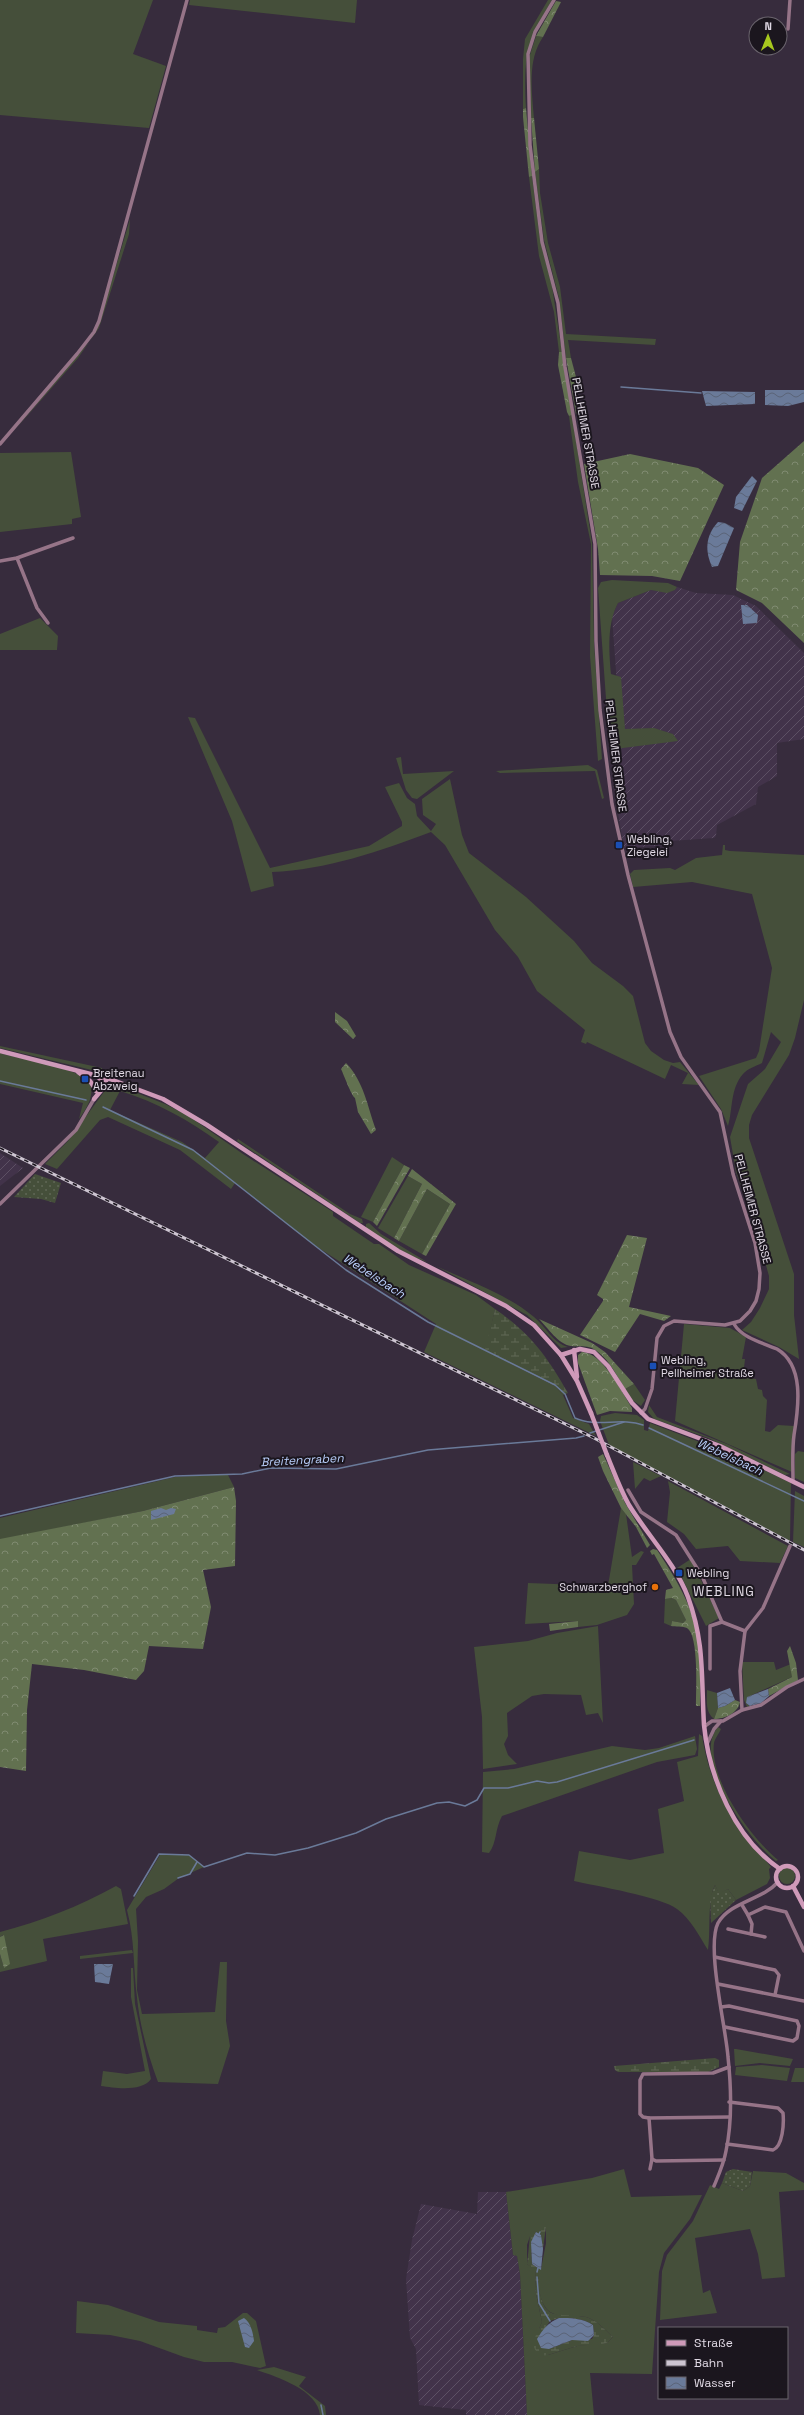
<svg xmlns="http://www.w3.org/2000/svg" width="804" height="2415" font-family="'Space Grotesk',sans-serif">
<style>
.industrial{fill:url(#industrial-furrows)}
.grass{fill:#454f3a;fill-rule:evenodd}
.forest{fill:url(#forest-crowns)}
.wetland{fill:url(#wetland-marsh);fill-rule:evenodd}
.park{fill:url(#park-dots)}
.water{fill:url(#water-waves)}
.lines{fill:none;stroke-linecap:round;stroke-linejoin:round}
.stream{stroke:#6a7a99;stroke-width:1.5}
.street{stroke:#967488;stroke-width:3.5}
.secondary{stroke:#cf9ab9;stroke-width:4.5}
.rail-casing{stroke:#cdc5d1;stroke-width:3}
.rail{stroke:#1b161e;stroke-width:1.5;stroke-dasharray:4.5;stroke-linecap:butt}
.secondary-bridge{stroke:#cf9ab9;stroke-width:4.5}
.transit-dot{fill:#1a4fb4;stroke:#1b161e;stroke-width:1.5}
.food-dot{fill:#e8710a;stroke:#1b161e;stroke-width:1.5}
.labels{text-anchor:middle;dominant-baseline:central;stroke-width:4;stroke-linejoin:round;paint-order:stroke}
.street-label{font-size:11px;fill:#e0d9e4;stroke:#1b161e}
.poi-label{font-size:11px;fill:#e0d9e4;stroke:#1b161e;text-anchor:start}
.water-label{font-size:12px;font-style:italic;fill:#b9cffb;stroke:#1b161e}
.quarter-label{font-size:13px;letter-spacing:1px;fill:#e0d9e4;stroke:#1b161e}
</style>
<defs>
<pattern id="industrial-furrows" width="10" height="10" patternUnits="userSpaceOnUse"><rect width="10" height="10" fill="#42334a"/><path d="M-1 1l2-2M0 10L10 0M9 11l2-2" fill="none" stroke="#5d5064"/></pattern>
<pattern id="forest-crowns" width="20" height="18" patternUnits="userSpaceOnUse"><rect width="20" height="18" fill="#627150"/><path d="M2 6a3 3 0 1 1 6 0M12 15a3 3 0 1 1 6 0" fill="none" stroke="#808b71"/></pattern>
<pattern id="wetland-marsh" width="20" height="14" patternUnits="userSpaceOnUse"><rect width="20" height="14" fill="#454f3a"/><path d="M1 5h8M5 5V1M11 12h8M15 12V8" fill="none" stroke="#606856"/></pattern>
<pattern id="park-dots" width="8" height="8" patternUnits="userSpaceOnUse"><rect width="8" height="8" fill="#454f3a"/><path d="M2 2h.1M6 6h.1" fill="none" stroke="#606856" stroke-width="1.8" stroke-linecap="round"/></pattern>
<pattern id="water-waves" width="16" height="10" patternUnits="userSpaceOnUse"><rect width="16" height="10" fill="#6a7a99"/><path d="M0 5q4-4 8 0t8 0" fill="none" stroke="#5a6377"/></pattern>
</defs>
<rect width="100%" height="100%" fill="#372c3d"/>
<g class="industrial">
<polygon points="677,587 696,593 733,595 756,606 804,653 804,739 777,743 777,776 758,787 756,804 717,825 716,836 714,838 670,841 670,845 624,848 613,784 617,785 617,770 622,754 612,616 618,603 651,590 667,592 675,590"/>
<polygon points="0,1153 23,1168 0,1186"/>
<polygon points="478,2192 506,2192 513,2255 517,2256 520,2274 527,2415 466,2415 466,2410 419,2405 416,2349 410,2338 406,2279 412,2240 421,2204 477,2214"/>
</g>
<g class="grass">
<polygon points="0,0 153,0 133,54 166,66 149,128 0,115"/>
<polygon points="190,0 357,0 355,23 189,5"/>
<path d="M548,0H552C525,46 524,55 526,108L523,109V59L525,39Z"/>
<path d="M536,36L543,37C527,60 532,91 534,118H531L529,58Z"/>
<polygon points="539,169 540,193 548,243 560,287 566,334 656,339 655,345 568,340 571,358 566,358 559,298 544,240 535,172"/>
<polygon points="532,176 540,239 552,286 562,352 559,352 554,312 539,256 529,177"/>
<polygon points="130,219 129,234 99,328 78,358 14,431 90,341 98,327"/>
<polygon points="572,415 592,543 594,643 602,759 598,761 590,656 591,544 578,482 569,416"/>
<polygon points="71,452 81,517 72,519 72,524 0,532 0,453"/>
<path d="M612,580L668,583L677,587L675,590L667,593L651,590L618,603C607,624 609,650 611,674L621,677L625,729L654,728L673,734L678,741L615,749L609,740L598,588L601,582Z"/>
<polygon points="40,618 58,636 57,650 0,650 0,634"/>
<path d="M188,717L195,718L270,868L369,846L402,826V822L385,787L399,783L407,798L415,804L417,816L431,831L436,824L423,815L422,799L450,779L462,835L469,853L526,897L574,941L592,963L623,986L633,996L645,1043L651,1051L664,1060L673,1063L680,1062L699,1085L682,1084L688,1073L671,1065L665,1079L587,1042L586,1044L581,1042L585,1030L537,991L518,957L495,930L445,845L431,832C381,851 325,870 272,872L274,886L251,892L232,821Z"/>
<polygon points="401,757 403,774 454,771 417,799 412,798 406,790 396,758"/>
<polygon points="588,765 597,770 604,798 602,799 595,771 500,773 496,771"/>
<path d="M723,845H725V850L730,851L804,855V1000L795,1038L789,1055L752,1115L749,1125V1138L794,1274V1315L799,1359L779,1347L742,1330L751,1322L760,1308L769,1289V1276L753,1219L736,1172L730,1137L748,1084L765,1069L781,1042L771,1032L762,1063C756,1066 747,1069 743,1074C730,1089 733,1109 728,1126L721,1109L699,1076L756,1058L759,1051L772,968L752,894L692,882L633,887L630,874L634,870L670,868L675,870L696,858L722,855Z"/>
<polygon points="0,1046 102,1068 102,1070 100,1072 0,1048"/>
<path d="M0,1053C18,1059 83,1068 90,1084C95,1095 86,1110 79,1119L83,1103L0,1084Z"/>
<path d="M114,1084L165,1104L187,1115L243,1154L333,1212V1216L374,1244H379L409,1265L476,1295L495,1309L486,1351L555,1386L563,1395L573,1418L589,1424L596,1436L424,1352L436,1324L311,1243L235,1183L231,1189L180,1150L108,1117L100,1120L57,1169L45,1164L68,1141L109,1085ZM120,1091C157,1102 188,1120 219,1142L205,1158L182,1142L110,1110Z"/>
<polygon points="238,1139 350,1214 362,1219 363,1223 360,1223 237,1141"/>
<polygon points="392,1157 404,1165 373,1222 361,1217"/>
<polygon points="408,1176 422,1184 394,1238 378,1228"/>
<polygon points="427,1189 450,1204 422,1254 399,1241"/>
<path d="M369,1223L381,1234L427,1262C405,1255 385,1240 366,1228V1224Z"/>
<path d="M436,1266C468,1281 507,1294 534,1317C546,1327 553,1343 568,1347L561,1348L527,1315Z"/>
<polygon points="684,1324 730,1328 746,1337 742,1359 745,1359 743,1377 756,1379 758,1389 762,1390 763,1396 767,1400 765,1431 770,1432 778,1425 794,1426 792,1472 675,1421"/>
<polygon points="634,1384 645,1400 641,1406 632,1400 625,1389"/>
<polygon points="649,1405 657,1417 727,1444 790,1474 785,1475 708,1438 654,1419 648,1412"/>
<polygon points="615,1413 637,1415 644,1420 644,1430 648,1431 650,1423 723,1451 791,1483 790,1541 609,1445 600,1421 601,1416"/>
<polygon points="798,1451 804,1452 804,1482 795,1478 795,1454"/>
<polygon points="633,1462 661,1476 650,1481 644,1478 635,1489"/>
<polygon points="223,1474 228,1475 234,1487 143,1511 0,1540 0,1518 175,1477"/>
<polygon points="668,1481 788,1546 780,1563 740,1561 728,1546 696,1549 684,1534 667,1522 670,1492"/>
<polygon points="795,1491 804,1496 804,1547 793,1542"/>
<polygon points="621,1508 626,1514 632,1557 641,1551 644,1552 636,1565 632,1565 634,1604 627,1615 597,1625 578,1627 578,1621 525,1624 528,1583 608,1586"/>
<polygon points="691,1559 719,1618 706,1626 677,1568"/>
<polygon points="672,1598 676,1600 686,1620 683,1623 672,1621 671,1626 664,1623 665,1599"/>
<polygon points="598,1626 603,1723 598,1713 586,1715 581,1695 544,1694 532,1696 507,1713 508,1736 504,1744 508,1755 517,1764 483,1769 482,1717 474,1647 528,1641 557,1633"/>
<polygon points="742,1662 774,1662 776,1670 791,1664 792,1677 752,1695 746,1703 750,1706 747,1707 744,1700"/>
<path d="M707,1690L717,1693L718,1708L714,1719C705,1712 707,1701 707,1690Z"/>
<path d="M718,1727L721,1729C719,1734 715,1738 714,1743C709,1780 751,1838 778,1860L776,1861C750,1842 690,1759 718,1727Z"/>
<path d="M699,1734L702,1736C712,1795 734,1823 771,1867L769,1869L770,1878L767,1884L736,1900L728,1889L719,1894L715,1885C707,1901 711,1931 708,1950C699,1936 691,1919 677,1909C662,1897 596,1886 574,1881L579,1851L630,1860L664,1853L658,1809L684,1801L677,1762L698,1756Z"/>
<path d="M695,1736L697,1749L695,1755L657,1762L502,1816C495,1828 497,1843 489,1853L482,1852L483,1772L514,1769L612,1746L645,1750L659,1748Z"/>
<path d="M160,1855H189L204,1867L179,1878L164,1889L146,1897L136,1909L138,1941L137,1990L142,2014L215,2012L220,1962H227L226,2021L230,2046L218,2084L158,2082C148,2055 140,2027 137,1998C133,1968 135,1940 127,1910Z"/>
<circle cx="787" cy="1876" r="8"/>
<path d="M116,1886L121,1889L128,1924L43,1939L47,1961L0,1972V1954L4,1968L3,1935L0,1937V1932C41,1921 78,1907 116,1886Z"/>
<polygon points="132,1950 133,1953 80,1959 80,1956"/>
<path d="M131,1968H133L135,2004L151,2079C142,2092 115,2088 101,2086L103,2071L127,2074L145,2071L131,1997Z"/>
<polygon points="734,2049 736,2049 793,2059 790,2066 760,2063 735,2066"/>
<polygon points="762,2065 790,2068 787,2081 735,2075 736,2067"/>
<polygon points="795,2068 804,2068 804,2082 791,2082"/>
<path d="M624,2169L631,2197L702,2195L690,2219L664,2253L659,2272L652,2374L590,2373L594,2415H527L520,2274L517,2256L513,2255L506,2192L592,2178ZM546,2228V2243L541,2269L538,2268C538,2280 538,2307 552,2313C561,2318 575,2315 586,2317C597,2320 605,2330 613,2337L607,2343L577,2346L548,2355L539,2329L542,2322L535,2289L536,2270L527,2264V2245L531,2233Z"/>
<polygon points="753,2171 786,2173 804,2183 804,2190 779,2192 785,2277 762,2279 758,2254 750,2229 695,2238 703,2293 710,2290 717,2313 660,2320 662,2271 667,2255 693,2221 710,2185 719,2189 722,2183 743,2191 750,2186"/>
<polygon points="77,2301 108,2305 159,2322 197,2326 197,2330 217,2333 218,2328 225,2327 243,2313 247,2313 256,2321 266,2366 260,2368 232,2362 204,2362 184,2357 140,2341 110,2335 76,2333"/>
<path d="M274,2367L306,2377L299,2386L325,2406L326,2415H320C318,2390 277,2377 257,2370Z"/>
</g>
<g class="forest">
<polygon points="556,1 561,2 543,37 536,36"/>
<polygon points="526,108 532,176 529,177 523,117 523,109"/>
<polygon points="531,118 534,118 539,169 535,172"/>
<polygon points="559,352 562,352 572,415 569,416 567,412 558,365"/>
<polygon points="566,358 571,358 576,377 578,412 576,414"/>
<polygon points="804,441 804,643 762,603 736,590 740,542 762,478"/>
<polygon points="630,454 698,468 724,485 680,581 652,576 600,575 598,549 584,464"/>
<polygon points="335,1012 347,1021 356,1036 353,1039 335,1022"/>
<path d="M346,1063C364,1082 367,1105 376,1130L371,1134L358,1112L355,1098C351,1095 344,1075 341,1069Z"/>
<polygon points="404,1165 410,1168 377,1226 373,1222"/>
<polygon points="412,1169 456,1204 426,1256 422,1254 450,1204 427,1189 399,1241 394,1238 422,1184 408,1176"/>
<polygon points="627,1235 647,1238 629,1307 671,1316 664,1321 640,1314 615,1352 580,1335 603,1301 603,1299 597,1295"/>
<path d="M539,1319L592,1343L605,1352L634,1384L625,1389C617,1376 610,1361 598,1352C589,1344 581,1347 571,1346C558,1344 548,1328 539,1319Z"/>
<path d="M582,1352C603,1353 621,1391 632,1408V1412L610,1411L597,1415L578,1363V1355Z"/>
<polygon points="603,1454 625,1503 650,1545 647,1548 636,1527 621,1508 603,1471 598,1457"/>
<polygon points="234,1487 236,1501 235,1566 203,1570 211,1607 203,1649 149,1646 144,1671 136,1680 84,1670 32,1664 27,1710 26,1771 0,1767 0,1539 143,1511"/>
<path d="M653,1549L657,1550C675,1577 693,1606 698,1638C701,1660 700,1683 700,1706H696C696,1692 699,1635 687,1628C683,1626 675,1627 671,1626L672,1621L683,1623L686,1620L676,1600L672,1598L665,1599L666,1590L673,1588L654,1554L652,1555L650,1551Z"/>
<polygon points="578,1621 578,1627 550,1631 549,1624"/>
<polygon points="790,1646 796,1663 798,1680 769,1696 768,1689 792,1677 787,1651"/>
<path d="M735,1700L740,1702C738,1713 725,1719 714,1719L718,1708L725,1706Z"/>
<polygon points="4,1935 10,1964 4,1968 0,1954 0,1937"/>
</g>
<g class="wetland">
<path d="M495,1309C531,1334 546,1355 568,1393L563,1395L555,1386L485,1351Z"/>
<polygon points="715,2058 719,2060 719,2067 708,2072 618,2072 615,2070 614,2066"/>
<path d="M536,2225L546,2227L542,2255L541,2235L536,2232C531,2243 531,2252 532,2264L538,2268C539,2281 538,2311 555,2314C565,2316 576,2315 586,2317C597,2320 605,2330 613,2337L607,2343L598,2345L577,2346L548,2355L539,2356L532,2344L542,2322L535,2289L536,2271L527,2264C528,2255 531,2234 529,2227ZM559,2318C570,2318 583,2318 593,2325L594,2335L592,2339L572,2340L549,2349L546,2327L550,2321Z"/>
</g>
<g class="park">
<polygon points="35,1174 61,1183 55,1203 41,1199 14,1197"/>
<polygon points="715,1885 719,1893 728,1889 736,1900 711,1923 710,1898"/>
<polygon points="733,2169 752,2172 750,2186 743,2191 722,2183 726,2172"/>
</g>
<g class="water">
<polygon points="765,390 804,390 804,402 788,406 765,405"/>
<polygon points="702,391 755,392 755,404 706,406"/>
<polygon points="752,476 757,481 742,511 734,508 736,497"/>
<path d="M718,522L725,523L734,528L718,566L712,567C705,551 705,536 718,522Z"/>
<polygon points="741,605 747,605 758,615 757,623 743,624"/>
<polygon points="161,1508 166,1510 171,1508 176,1509 174,1514 151,1520 151,1511"/>
<polygon points="730,1688 735,1700 725,1706 718,1708 717,1693"/>
<polygon points="768,1689 769,1696 761,1703 750,1706 746,1703 747,1697"/>
<polygon points="94,1964 113,1964 109,1984 95,1982"/>
<polygon points="536,2232 541,2235 543,2249 541,2270 532,2264 531,2242"/>
<path d="M244,2318C251,2323 253,2333 254,2341L249,2348L245,2347L238,2321Z"/>
<path d="M559,2318C570,2318 583,2318 593,2325L594,2335L588,2341L572,2340L549,2349L541,2348L537,2339C543,2329 549,2322 559,2318Z"/>
</g>
<g class="lines">
<g class="stream">
<polyline points="621,387 701,393"/>
<polyline points="0,1081 86,1100"/>
<path d="M103,1107L193,1150L346,1270L428,1322L555,1385L565,1394L575,1418C596,1428 621,1417 643,1425"/>
<polyline points="649,1428 804,1501"/>
<polyline points="590,1433 624,1422"/>
<polyline points="0,1516 175,1476 242,1474 271,1468 336,1469 428,1450 576,1438 584,1436"/>
<polyline points="178,1878 190,1874 197,1862"/>
<polyline points="134,1896 159,1854 189,1855 204,1867 247,1853 275,1855 308,1848 356,1833 386,1819 437,1803 449,1802 465,1806 477,1800 484,1788 508,1788 537,1781 549,1783 557,1782 694,1740"/>
<polyline points="539,2234 540,2232"/>
<polyline points="537,2272 538,2268"/>
<polyline points="537,2277 539,2303 550,2321"/>
<polyline points="321,2405 323,2415"/>
</g>
<g class="street">
<polyline points="554,0 535,32 528,54 530,145 542,242 558,303 565,367 595,544 596,641 600,710 612,804 628,875 670,1032 681,1057 720,1112 733,1174 755,1243 760,1273 759,1289 756,1301 750,1311 740,1321 725,1325 674,1321 664,1326 657,1338 652,1389 645,1409 641,1413"/>
<polyline points="788,29 790,0"/>
<polyline points="0,444 77,354 94,332 99,321 187,0"/>
<polyline points="17,558 37,608 48,623"/>
<polyline points="0,561 17,558 73,538"/>
<polyline points="0,1204 76,1130 94,1099"/>
<path d="M734,1324C742,1338 763,1343 777,1349C804,1365 799,1405 794,1435C792,1450 793,1466 793,1481"/>
<polyline points="628,1490 641,1512 676,1535 702,1576 722,1622"/>
<polyline points="710,1669 710,1626 722,1622 745,1631"/>
<polyline points="742,1710 740,1671 745,1631 763,1608 790,1546"/>
<polyline points="705,1726 712,1721 723,1721 742,1710 761,1705 787,1687 804,1679"/>
<polyline points="707,1744 714,1729 721,1721"/>
<polyline points="742,1905 748,1915 765,1907 786,1912 804,1951"/>
<polyline points="748,1915 752,1924 751,1934"/>
<polyline points="728,1929 765,1937"/>
<polyline points="715,1957 775,1970 779,1975 775,1995"/>
<polyline points="718,1984 804,2001"/>
<polyline points="721,2007 729,2006 797,2021 799,2026 797,2038 793,2041 725,2027"/>
<polyline points="729,2117 649,2118 643,2117 640,2114 640,2080 643,2074 713,2073 729,2067"/>
<polyline points="649,2118 652,2159 656,2161 724,2160"/>
<path d="M727,2144L773,2150C783,2146 784,2123 783,2113L778,2108L729,2102"/>
<polyline points="650,2169 652,2159"/>
<path d="M714,2186C719,2174 724,2163 726,2151C732,2123 731,2085 728,2057C726,2028 706,1947 718,1923C730,1902 762,1900 778,1882"/>
</g>
<g class="secondary">
<polyline points="0,1051 110,1079 163,1099 207,1125 398,1251 506,1306 534,1325 561,1355 577,1381 591,1413"/>
<polyline points="78,1072 90,1081 96,1090"/>
<polyline points="96,1091 101,1076"/>
<polyline points="94,1099 104,1087 107,1078"/>
<polyline points="574,1350 577,1377"/>
<polyline points="561,1355 580,1349 594,1352 608,1366 632,1403 648,1419 720,1446 804,1487"/>
<path d="M607,1455C614,1472 620,1489 629,1505C648,1536 675,1563 688,1597C705,1644 701,1677 704,1725C709,1777 735,1839 780,1869"/>
<circle cx="787" cy="1877" r="11"/>
<polyline points="793,1886 804,1907"/>
</g>
<defs>
<polyline id="rail" points="0,1148 594,1438 804,1550"/>
</defs>
<use href="#rail" class="rail-casing"/>
<use href="#rail" class="rail"/>
<polyline class="secondary-bridge" points="591,1413 607,1455"/>
</g>
<g class="transit-dot">
<rect x="615" y="841" width="8" height="8" rx="2"/>
<rect x="81" y="1075" width="8" height="8" rx="2"/>
<rect x="649" y="1362" width="8" height="8" rx="2"/>
<rect x="675" y="1569" width="8" height="8" rx="2"/>
</g>
<circle class="food-dot" cx="655" cy="1587" r="4"/>
<g class="labels">
<g class="street-label">
<text transform="translate(586 433) rotate(80)">PELLHEIMER STRASSE</text>
<text transform="translate(616 756) rotate(83)">PELLHEIMER STRASSE</text>
<text transform="translate(753 1209) rotate(75)">PELLHEIMER STRASSE</text>
</g>
<g class="poi-label">
<text x="627" y="839">Webling,<tspan x="627" dy="13">Ziegelei</tspan></text>
<text x="93" y="1073">Breitenau<tspan x="93" dy="13">Abzweig</tspan></text>
<text x="661" y="1360">Webling,<tspan x="661" dy="13">Pellheimer Straße</tspan></text>
<text x="687" y="1573">Webling</text>
<text x="647" y="1587" text-anchor="end">Schwarzberghof</text>
</g>
<g class="water-label">
<text transform="translate(374 1276) rotate(33)">Webelsbach</text>
<text transform="translate(730 1457) rotate(25)">Webelsbach</text>
<text transform="translate(302 1460) rotate(-3)">Breitengraben</text>
</g>
<g class="quarter-label">
<text x="724" y="1591">WEBLING</text>
</g>
</g>
<rect x="658" y="2327" width="130" height="72" fill="#1b161e" stroke="#6a646d"/>
<rect x="666" y="2340" width="20" height="6" fill="#cf9ab9" stroke="#6a646d"/>
<text x="694" y="2347" font-size="12" fill="#e0d9e4">Straße</text>
<rect x="666" y="2360" width="20" height="6" fill="#cdc5d1" stroke="#6a646d"/>
<text x="694" y="2367" font-size="12" fill="#e0d9e4">Bahn</text>
<rect x="666" y="2377" width="20" height="12" fill="url(#water-waves)" stroke="#6a646d"/>
<text x="694" y="2387" font-size="12" fill="#e0d9e4">Wasser</text>
<g transform="translate(768 36) rotate(1)"><circle r="19" fill="#1b161e" stroke="#6a646d"/>
<path d="M0-3L7 15L0 10L-7 15Z" fill="#a7c71e"/>
<text y="-6" font-size="11" font-weight="bold" text-anchor="middle" fill="#e0d9e4">N</text>
</g>
</svg>
